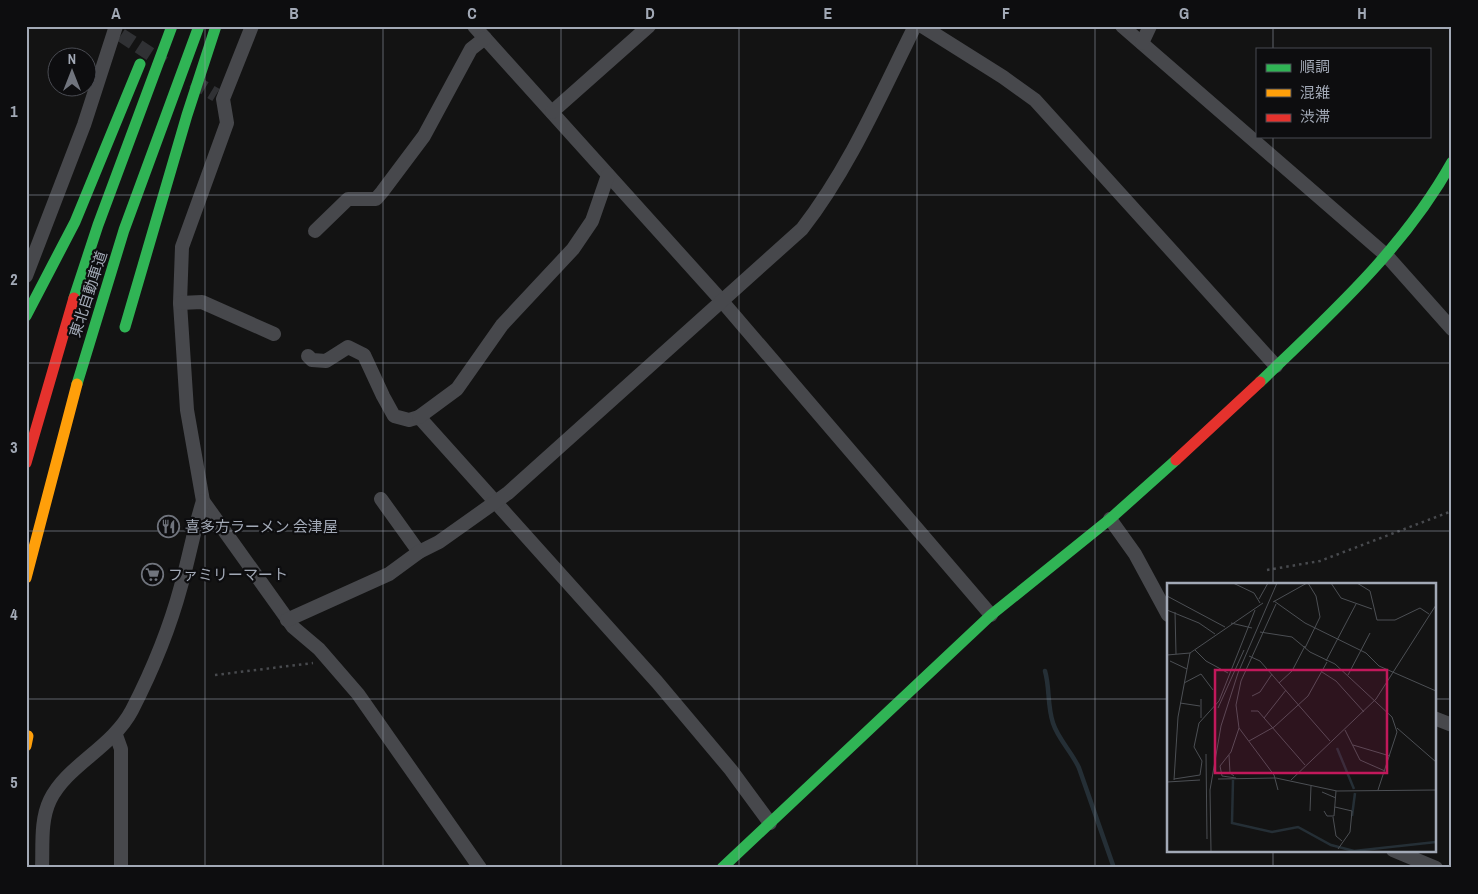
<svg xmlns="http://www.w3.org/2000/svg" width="1478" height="894" font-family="'Archivo Narrow','Noto Sans JP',sans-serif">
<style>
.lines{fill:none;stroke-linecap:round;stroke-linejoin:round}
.stream{stroke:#252f36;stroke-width:4.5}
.street-tunnel{stroke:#303134;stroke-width:14;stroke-dasharray:14 7;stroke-linecap:butt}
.path{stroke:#484a4e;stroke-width:2.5;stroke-dasharray:2.5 4;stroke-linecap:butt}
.street{stroke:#47484c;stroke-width:14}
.fast{stroke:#30b455;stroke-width:11}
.slow{stroke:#ff9f0a;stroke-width:11}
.jam{stroke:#e5322d;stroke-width:11}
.grid{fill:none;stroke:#a2a9b6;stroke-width:1;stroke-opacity:0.55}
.labels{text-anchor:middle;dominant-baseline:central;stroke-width:4.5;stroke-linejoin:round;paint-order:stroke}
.street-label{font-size:15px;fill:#a2a9b6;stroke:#0d0d0f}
.poi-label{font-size:15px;fill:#a2a9b6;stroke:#0d0d0f;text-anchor:start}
.inset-river{fill:none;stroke:#252f36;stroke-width:2.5}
.inset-road{fill:none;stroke:#4c4f54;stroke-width:1}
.view{fill:#c2185b;fill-opacity:0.15;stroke:#c2185b;stroke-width:2.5}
.inset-edge{fill:none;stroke:#a2a9b6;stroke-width:2.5}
.neatline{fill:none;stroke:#a2a9b6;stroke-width:2}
.grid-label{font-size:16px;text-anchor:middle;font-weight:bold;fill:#a2a9b6}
</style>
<rect width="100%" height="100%" fill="#131313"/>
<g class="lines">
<path class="stream" d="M1045,671C1050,688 1047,705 1053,723C1058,739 1072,752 1079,768L1114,868"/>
<g class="street-tunnel">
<polyline points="121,35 164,63"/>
<polyline points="193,81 216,95"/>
</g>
<g class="path">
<polyline points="1267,570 1320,561 1452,511"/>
<polyline points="215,675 313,663"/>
</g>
<g class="street">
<polyline points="252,26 223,99 227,123 182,247 180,303 187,410 203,501 293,627 319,649 358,694 480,868"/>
<polyline points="474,26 721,300 991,615"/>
<polyline points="922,26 1003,77 1035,100 1276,366"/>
<polyline points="1122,26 1387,256 1452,329"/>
<polyline points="1142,43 1150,26"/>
<polyline points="552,112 649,26"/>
<polyline points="315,231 348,199 376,199 382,192 424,136 471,49 485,38"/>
<polyline points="26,276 84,125 116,26"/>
<polyline points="180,303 202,302 274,334"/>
<polyline points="308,356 312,360 326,361 348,347 364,355 383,396 394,416 409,420 419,417 657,682 731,770 770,823"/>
<polyline points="419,417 457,389 502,325 573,249 592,221 608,175"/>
<polyline points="381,499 419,552"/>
<polyline points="1110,519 1135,554 1168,615"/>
<path d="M287,620L389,574L419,552L439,542L508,493L802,229C849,169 881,94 915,26"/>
<polyline points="1434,718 1452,725"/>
<polyline points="116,735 121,749 121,868"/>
<polyline points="1393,850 1436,868"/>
<path d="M42,868C43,846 40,821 50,800C67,765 112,748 132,710C151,673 170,627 181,586C189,558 194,529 203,501"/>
</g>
<g class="fast">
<polyline points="74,298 98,225 172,26"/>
<polyline points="26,316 75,222 140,64"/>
<polyline points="125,327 187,115 216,26"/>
<path d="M1260,382C1331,314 1404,248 1452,162"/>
<polyline points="77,384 124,230 199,26"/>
<polyline points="722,868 991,615 1110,519 1176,460"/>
</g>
<g class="slow">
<polyline points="26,578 77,384"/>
<polyline points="26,746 28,736"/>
</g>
<g class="jam">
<polyline points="1176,460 1260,382"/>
<polyline points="26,463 74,298"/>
</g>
</g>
<path class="grid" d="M205,26V868M383,26V868M561,26V868M739,26V868M917,26V868M1095,26V868M1273,26V49M1273,136V584M26,195H1452M26,363H1452M26,531H1452M26,699H1168M1434,699H1452M1273,850V868"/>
<defs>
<symbol id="restaurant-ring" viewBox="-11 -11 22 22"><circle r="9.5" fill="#0d0d0f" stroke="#70747d" stroke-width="1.5"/><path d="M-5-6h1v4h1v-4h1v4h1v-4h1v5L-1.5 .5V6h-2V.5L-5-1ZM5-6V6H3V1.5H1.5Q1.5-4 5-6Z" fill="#70747d"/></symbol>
<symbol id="supermarket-ring" viewBox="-11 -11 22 22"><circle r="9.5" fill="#0d0d0f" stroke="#70747d" stroke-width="1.5"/><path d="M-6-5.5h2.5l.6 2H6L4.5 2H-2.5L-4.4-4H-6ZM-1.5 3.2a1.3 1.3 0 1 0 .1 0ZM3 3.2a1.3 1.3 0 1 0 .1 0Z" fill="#70747d"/></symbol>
</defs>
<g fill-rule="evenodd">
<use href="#restaurant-ring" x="156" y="514" width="25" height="25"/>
<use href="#supermarket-ring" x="140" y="562" width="25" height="25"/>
</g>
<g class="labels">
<g class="street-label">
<text transform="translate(88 294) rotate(-72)">東北自動車道</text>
</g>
<g class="poi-label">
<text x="185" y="526">喜多方ラーメン 会津屋</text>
<text x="168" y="574">ファミリーマート</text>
</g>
</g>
<g transform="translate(1167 583)">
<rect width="269" height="269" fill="#131313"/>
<path class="inset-river" d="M170,165L187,206M66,197L65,240L105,249L131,244L164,262L187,268L269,259M185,233L188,210"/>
<path class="inset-road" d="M66,0L87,10L93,20M164,0L174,15L205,26M190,0L203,8L210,37H228L253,25L262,31M0,13L58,44M92,16L101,0M107,18L138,40L199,70L212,83L269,108M106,19L140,0M109,21L74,98L69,122L72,145L107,192L111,207M0,27L32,40L48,51M8,29L9,71M64,40L85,45M93,49L125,54L143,69L168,81L225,134L230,149L211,207M138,65L153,34L149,13L141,0M28,67L39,78L61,90M0,72L23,70L96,20M82,73L93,78L163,158M3,78L20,86M159,78L189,21M155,89L169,98L197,129M181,92L203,50M17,100L34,91L46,107M112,100L125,88L138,63M85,113L93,109L105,91M34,116V135M13,120L33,123M51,125L77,67M84,128H91L138,182M97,135L119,107M230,145L269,179M178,147L193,177L218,188M82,158L107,144L141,113L160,79M186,162L223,173M39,171L40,256M62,172L63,190L67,193M69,195L55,193L53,183L64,169L72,145M7,196L33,192L35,178L27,164L32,140L52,118L88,27M51,196L109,195L170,208L269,207M7,197L11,134L23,70M124,197L209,116L269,22M0,199L33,197M155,209L169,215M168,224L185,228L183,249L171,266M143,228L144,203M157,228L160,233H167L169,208M166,234L169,253L175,258M44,268L43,207L54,143L71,90L110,0"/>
<path class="view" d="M48,87H220V190H48Z"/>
<rect width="269" height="269" class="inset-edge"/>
</g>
<rect width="1478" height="894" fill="none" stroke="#0d0d0f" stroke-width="55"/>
<rect x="1256" y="48" width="175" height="90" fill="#0d0d0f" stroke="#494b52"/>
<rect x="1266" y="64" width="25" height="8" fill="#30b455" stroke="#494b52"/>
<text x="1300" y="72" font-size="15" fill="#a2a9b6">順調</text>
<rect x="1266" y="89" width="25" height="8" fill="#ff9f0a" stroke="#494b52"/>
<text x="1300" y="98" font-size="15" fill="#a2a9b6">混雑</text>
<rect x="1266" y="114" width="25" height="8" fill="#e5322d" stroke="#494b52"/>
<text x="1300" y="122" font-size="15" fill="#a2a9b6">渋滞</text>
<g transform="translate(72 72)"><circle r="24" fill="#0d0d0f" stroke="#494b52"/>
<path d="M0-4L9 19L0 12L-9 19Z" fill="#70747d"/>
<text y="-8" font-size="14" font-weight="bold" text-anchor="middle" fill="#a2a9b6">N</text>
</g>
<rect x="28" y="28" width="1422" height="838" class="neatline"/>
<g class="grid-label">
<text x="116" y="19">A</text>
<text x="294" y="19">B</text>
<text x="472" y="19">C</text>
<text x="650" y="19">D</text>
<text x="828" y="19">E</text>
<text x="1006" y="19">F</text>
<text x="1184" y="19">G</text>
<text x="1362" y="19">H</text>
<text x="14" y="117">1</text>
<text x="14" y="285">2</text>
<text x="14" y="453">3</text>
<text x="14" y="620">4</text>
<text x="14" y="788">5</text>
</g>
</svg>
